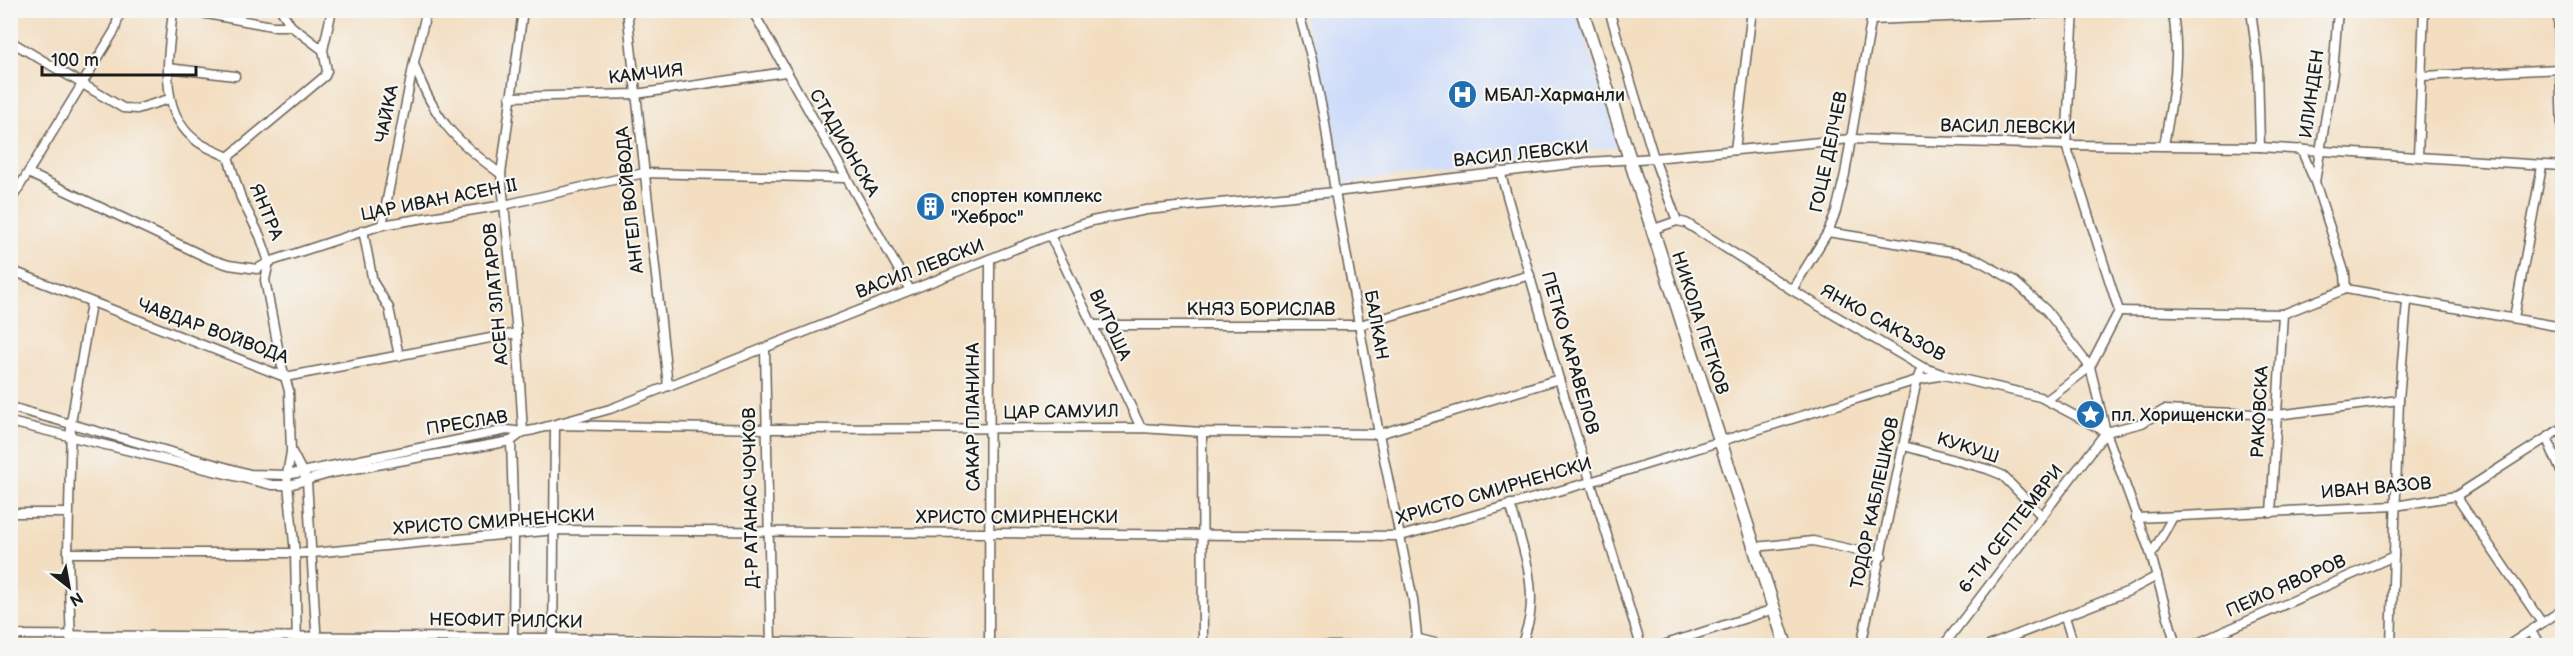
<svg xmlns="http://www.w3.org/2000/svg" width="2573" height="656" font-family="'Balsamiq Sans',sans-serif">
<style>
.built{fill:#cddbfa}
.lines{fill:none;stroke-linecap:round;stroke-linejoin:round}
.street-casing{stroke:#676056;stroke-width:11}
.secondary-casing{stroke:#676056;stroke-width:15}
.street{stroke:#fff;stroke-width:8}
.secondary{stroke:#fff;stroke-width:12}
.labels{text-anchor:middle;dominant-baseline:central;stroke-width:4.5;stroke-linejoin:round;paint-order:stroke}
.street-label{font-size:18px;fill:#1c1c1c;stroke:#f6f6f2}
.poi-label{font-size:18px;fill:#1c1c1c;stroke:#f6f6f2;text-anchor:start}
</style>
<rect width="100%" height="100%" fill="#f6f6f2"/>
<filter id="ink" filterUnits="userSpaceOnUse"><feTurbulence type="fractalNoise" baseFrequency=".0167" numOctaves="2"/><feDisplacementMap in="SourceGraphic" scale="12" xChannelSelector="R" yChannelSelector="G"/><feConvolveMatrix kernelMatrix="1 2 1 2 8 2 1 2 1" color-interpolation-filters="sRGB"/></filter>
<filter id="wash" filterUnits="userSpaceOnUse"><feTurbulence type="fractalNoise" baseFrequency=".008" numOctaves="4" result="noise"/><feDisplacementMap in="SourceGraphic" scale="24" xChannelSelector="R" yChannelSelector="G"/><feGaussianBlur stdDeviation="1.35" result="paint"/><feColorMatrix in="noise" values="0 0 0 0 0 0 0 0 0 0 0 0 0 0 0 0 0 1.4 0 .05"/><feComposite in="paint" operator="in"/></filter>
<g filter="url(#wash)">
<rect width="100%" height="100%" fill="#f3dec1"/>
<polygon class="built" points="1306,10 1577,11 1620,146 1340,184 1312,43 1303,12"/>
</g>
<g filter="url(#ink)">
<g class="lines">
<defs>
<g id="street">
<path d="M173,10C169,53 156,113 198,142C207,148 218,152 228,157L241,198L260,236L269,262L265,280L281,363L289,391L291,452L287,475L295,553L297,646"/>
<polyline points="185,10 272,26 291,26"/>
<polyline points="281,10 291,26 323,50"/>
<polyline points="627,10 668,386"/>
<polyline points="752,10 910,290"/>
<polyline points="1298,10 1312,60 1325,123 1335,192 1379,434 1413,600 1418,646"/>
<polyline points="1609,10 1654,158 1677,221 1686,223 1792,290 1922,367 1944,375 2040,397 2106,432 2151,555 2176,646"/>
<polyline points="2251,10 2258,65 2260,147"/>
<polyline points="2558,10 2562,131"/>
<polyline points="10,18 14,10"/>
<polyline points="1871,20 2074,12"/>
<polyline points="10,41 123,108 137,109 169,99"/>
<path d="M414,64C434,119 454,140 501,174"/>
<polyline points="168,68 235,76"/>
<polyline points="2423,76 2560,69"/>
<polyline points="510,97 636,94 785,72"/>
<path d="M2164,145C2172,100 2182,56 2172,10"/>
<polyline points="2301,149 2315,182 2345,274 2346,289"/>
<polyline points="1735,150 1752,10"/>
<polyline points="2418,156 2424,10"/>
<polyline points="228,157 325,76 327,71 323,50 332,10"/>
<polyline points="1500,171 1559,379 1641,646"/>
<polyline points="28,173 210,259 229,265 257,269 269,262 382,225 504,205 644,173 844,178"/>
<polyline points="2315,182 2333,73 2338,10"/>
<polyline points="10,202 115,30 120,10"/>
<polyline points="382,225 414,62 427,10"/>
<polyline points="363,230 373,282 389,308 399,356"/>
<polyline points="1651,230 1677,221"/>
<polyline points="1828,232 1957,253 1974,258 2013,280 2046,310 2090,367 2106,432"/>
<polyline points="1050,235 1141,428"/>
<polyline points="10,270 285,377 517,333"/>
<polyline points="1792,290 1828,232 1836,211 1845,174 1873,10"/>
<polyline points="2119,311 2283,314 2346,289 2562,327"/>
<polyline points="2514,318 2542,166"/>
<polyline points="1092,325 1360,325 1530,275"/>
<polyline points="765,349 771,646"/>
<polyline points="2047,400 2090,367 2119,311 2066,145 2074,10"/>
<polyline points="10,407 250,474 287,475 507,430 523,432 534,430 610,409 1050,235 1092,221 1146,210 1335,192 1588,162 1654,158 1851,139 2066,145 2260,147 2562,166"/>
<polyline points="10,422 272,485 289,485 332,473 511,441 523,432"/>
<polyline points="523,432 517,333 501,174 523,10"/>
<polyline points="1202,432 1203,646"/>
<polyline points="2106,432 2142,423 2164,410 2277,415 2399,400"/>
<polyline points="2547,439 2562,474"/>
<polyline points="511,441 514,534 513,638"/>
<polyline points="1904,446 1987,469 2002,475 2042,516"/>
<polyline points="292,452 307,481 317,646"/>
<polyline points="2456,496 2542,623"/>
<path d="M1510,504C1520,538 1535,577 1530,614C1529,624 1524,635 1522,646"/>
<polyline points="10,513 68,513"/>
<polyline points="2271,513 2283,314"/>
<polyline points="2136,518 2395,506 2456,496 2562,428"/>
<polyline points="1755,547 1813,541 1882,556"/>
<polyline points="68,553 312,553 555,530 1401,536 1590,482 1917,380 1944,375"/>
<polyline points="2151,555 2173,517"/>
<polyline points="2065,617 2074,646"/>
<polyline points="2530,631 2542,646"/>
<polyline points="10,635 553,638 1002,646"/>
<polyline points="1415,638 1447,646"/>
<polyline points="71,646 68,553 71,423 91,303"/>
<polyline points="553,646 555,425 767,429 1141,428 1202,432 1379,434 1559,379"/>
<polyline points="989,646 990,260"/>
<polyline points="1281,646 1358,646"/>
<polyline points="1660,646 1774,609"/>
<polyline points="1861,646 1917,380 1922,367"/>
<polyline points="1943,646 2106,432"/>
<polyline points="1988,646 2129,591 2157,576"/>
<polyline points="2191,646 2394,556"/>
<polyline points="2391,646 2399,400 2407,301"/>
<polyline points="2507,646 2562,610"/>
</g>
<polyline id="secondary" points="1582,10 1786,646"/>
</defs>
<use href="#street" class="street-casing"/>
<use href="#secondary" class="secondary-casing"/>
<use href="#street" class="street"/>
<use href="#secondary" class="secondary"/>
</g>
</g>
<defs>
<symbol id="hospital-disc" viewBox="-11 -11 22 22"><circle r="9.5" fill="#1f6fb2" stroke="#f6f6f2"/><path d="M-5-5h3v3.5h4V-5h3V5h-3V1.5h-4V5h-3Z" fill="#fff"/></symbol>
<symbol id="building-disc" viewBox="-11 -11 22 22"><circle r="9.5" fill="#1f6fb2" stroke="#f6f6f2"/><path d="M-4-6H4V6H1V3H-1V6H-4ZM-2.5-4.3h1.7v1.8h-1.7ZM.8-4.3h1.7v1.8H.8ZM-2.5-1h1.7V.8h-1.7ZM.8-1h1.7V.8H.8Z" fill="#fff"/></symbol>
<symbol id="sight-disc" viewBox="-11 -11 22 22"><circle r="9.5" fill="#1f6fb2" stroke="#f6f6f2"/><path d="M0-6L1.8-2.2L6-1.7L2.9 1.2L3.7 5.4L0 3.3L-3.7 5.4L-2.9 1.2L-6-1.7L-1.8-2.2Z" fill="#fff"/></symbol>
</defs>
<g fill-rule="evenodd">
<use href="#hospital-disc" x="1446" y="78" width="33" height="33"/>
<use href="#building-disc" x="914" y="190" width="33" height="33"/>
<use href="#sight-disc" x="2074" y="398" width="33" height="33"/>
</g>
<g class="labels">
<g class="street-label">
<text transform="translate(646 74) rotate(-6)">КАМЧИЯ</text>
<text transform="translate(2312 94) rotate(-82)">ИЛИНДЕН</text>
<text transform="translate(387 114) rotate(-79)">ЧАЙКА</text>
<text transform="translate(2008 127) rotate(1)">ВАСИЛ ЛЕВСКИ</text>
<text transform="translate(844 143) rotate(60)">СТАДИОНСКА</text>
<text transform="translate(1829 152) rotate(-78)">ГОЦЕ ДЕЛЧЕВ</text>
<text transform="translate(1521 154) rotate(-6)">ВАСИЛ ЛЕВСКИ</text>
<text transform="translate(439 200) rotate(-11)">ЦАР ИВАН АСЕН II</text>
<text transform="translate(630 200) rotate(-96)">АНГЕЛ ВОЙВОДА</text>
<text transform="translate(266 212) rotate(67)">ЯНТРА</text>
<text transform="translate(920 269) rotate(-21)">ВАСИЛ ЛЕВСКИ</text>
<text transform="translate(496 294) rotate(-95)">АСЕН ЗЛАТАРОВ</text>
<text x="1261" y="309">КНЯЗ БОРИСЛАВ</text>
<text transform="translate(1700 323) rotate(72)">НИКОЛА ПЕТКОВ</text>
<text transform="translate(1883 323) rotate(29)">ЯНКО САКЪЗОВ</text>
<text transform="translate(1110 325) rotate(65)">ВИТОША</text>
<text transform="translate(1376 325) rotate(80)">БАЛКАН</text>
<text transform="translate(213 331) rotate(20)">ЧАВДАР ВОЙВОДА</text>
<text transform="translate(1570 353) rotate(74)">ПЕТКО КАРАВЕЛОВ</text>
<text transform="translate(1061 412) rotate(-1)">ЦАР САМУИЛ</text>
<text transform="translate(2260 412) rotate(-87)">РАКОВСКА</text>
<text transform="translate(973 417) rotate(-90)">САКАР ПЛАНИНА</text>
<text transform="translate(467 423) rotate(-9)">ПРЕСЛАВ</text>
<text transform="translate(1968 448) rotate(18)">КУКУШ</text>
<text transform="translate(2376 488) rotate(-5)">ИВАН ВАЗОВ</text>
<text transform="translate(1494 491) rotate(-16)">ХРИСТО СМИРНЕНСКИ</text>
<text transform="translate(751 498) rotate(-91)">Д-Р АТАНАС ЧОЧКОВ</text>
<text transform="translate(1875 503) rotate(-78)">ТОДОР КАБЛЕШКОВ</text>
<text x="1017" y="517">ХРИСТО СМИРНЕНСКИ</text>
<text transform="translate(494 522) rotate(-4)">ХРИСТО СМИРНЕНСКИ</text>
<text transform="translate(2011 529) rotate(-52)">6-ТИ СЕПТЕМВРИ</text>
<text transform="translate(2286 586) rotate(-24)">ПЕЙО ЯВОРОВ</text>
<text transform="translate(506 621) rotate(1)">НЕОФИТ РИЛСКИ</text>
</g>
<g class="poi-label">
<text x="1484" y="95">МБАЛ-Харманли</text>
<text x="951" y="196">спортен комплекс<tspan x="951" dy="21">"Хеброс"</tspan></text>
<text x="2111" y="415">пл. Хорищенски</text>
</g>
</g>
<rect width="2573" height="656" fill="none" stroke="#f6f6f2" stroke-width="36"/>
<g transform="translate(69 587) rotate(149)" stroke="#f6f6f2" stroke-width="4.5" paint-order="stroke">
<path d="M0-4.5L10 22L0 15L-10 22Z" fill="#1c1c1c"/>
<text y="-9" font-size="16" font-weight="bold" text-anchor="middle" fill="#1c1c1c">N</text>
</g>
<path d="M42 66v9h154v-9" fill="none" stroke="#1c1c1c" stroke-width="3"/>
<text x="51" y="66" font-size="18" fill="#1c1c1c" stroke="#f6f6f2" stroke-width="4.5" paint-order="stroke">100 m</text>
</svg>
